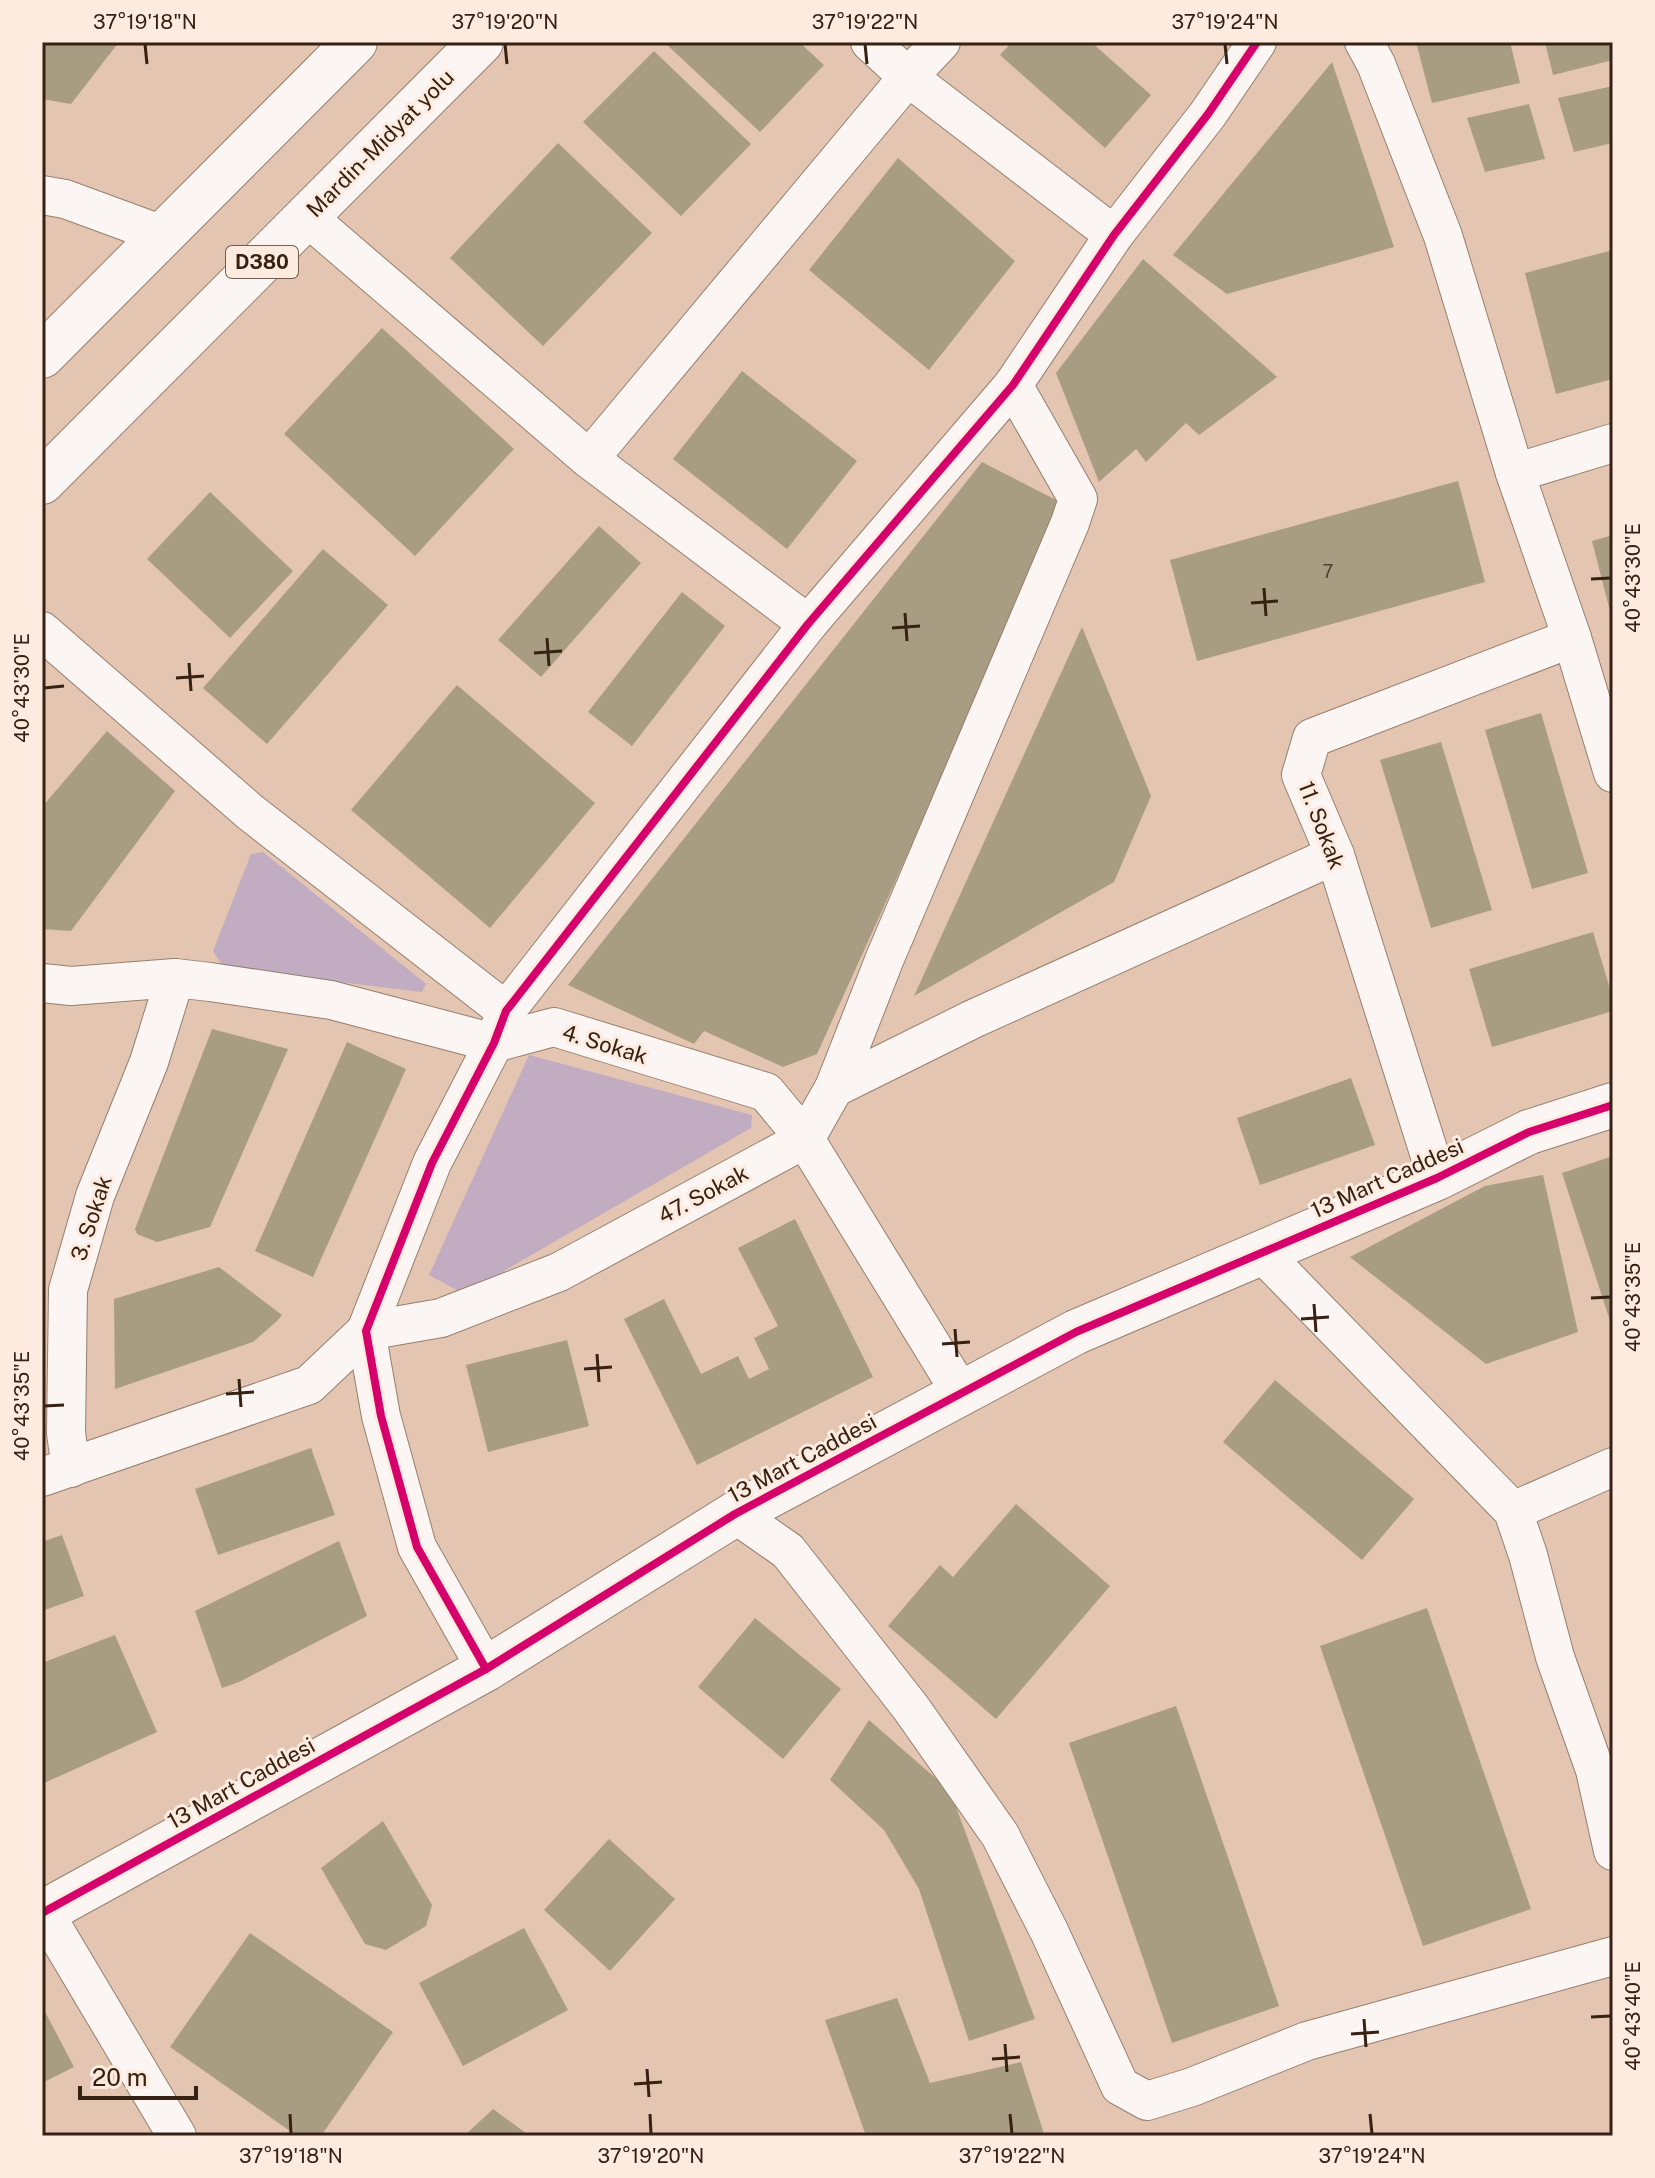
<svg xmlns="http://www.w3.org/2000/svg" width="1655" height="2178" font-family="'Public Sans',sans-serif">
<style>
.green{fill:#c1acc2}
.building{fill:#a89d83}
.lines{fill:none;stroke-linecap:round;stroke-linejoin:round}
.street-casing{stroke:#967f6f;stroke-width:40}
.secondary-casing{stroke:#967f6f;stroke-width:46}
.highway-casing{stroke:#967f6f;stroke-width:46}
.street{stroke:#fbf6f3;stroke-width:38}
.secondary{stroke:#fbf6f3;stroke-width:44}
.highway{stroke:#fbf6f3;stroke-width:44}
.cycleway-casing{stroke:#fdebe0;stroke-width:13}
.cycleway{stroke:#d6006c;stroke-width:8}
.ticks{fill:none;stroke:#372113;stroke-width:3}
.labels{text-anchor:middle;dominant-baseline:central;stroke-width:6;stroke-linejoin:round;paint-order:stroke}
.number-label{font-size:18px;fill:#53402f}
.shield{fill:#fdebe0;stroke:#725e50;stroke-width:2}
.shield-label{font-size:20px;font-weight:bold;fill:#372113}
.street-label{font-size:22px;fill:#372113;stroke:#fdebe0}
.neatline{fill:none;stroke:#372113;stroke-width:3}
.ticks-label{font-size:20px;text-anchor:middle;fill:#372113}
</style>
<rect width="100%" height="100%" fill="#e3c5b1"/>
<g class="green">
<polygon points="263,852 426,984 422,992 224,968 213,951 251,854"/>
<polygon points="529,1055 752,1115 751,1128 464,1294 429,1275"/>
</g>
<g class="building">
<polygon points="42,42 119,42 71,104 42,99"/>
<polygon points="664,42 799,42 824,65 760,132"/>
<polygon points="1012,42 1091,42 1151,95 1105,148 1000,55"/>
<polygon points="1416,42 1510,42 1520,83 1432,103"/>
<polygon points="1545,42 1613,42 1613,60 1553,75"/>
<polygon points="654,51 751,144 681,216 583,122"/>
<polygon points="1332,62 1394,247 1227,294 1173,255"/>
<polygon points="1613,86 1613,143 1574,152 1558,98"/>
<polygon points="1529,104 1545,159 1485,172 1467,118"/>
<polygon points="558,143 652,233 543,346 450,258"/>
<polygon points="898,158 1015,261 929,370 809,270"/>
<polygon points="1613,250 1613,379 1556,394 1525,273"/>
<polygon points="1143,259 1277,377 1199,435 1186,423 1146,462 1136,449 1099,482 1056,373"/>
<polygon points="382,328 514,449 415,556 284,434"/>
<polygon points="742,371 857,461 787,549 673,459"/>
<polygon points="982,462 1066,505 817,1054 783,1067 704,1031 694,1044 568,985"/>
<polygon points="1458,481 1485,582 1197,661 1170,560"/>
<polygon points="210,492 293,571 230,638 147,559"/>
<polygon points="599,526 641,563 541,677 498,640"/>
<polygon points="1613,535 1613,619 1612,619 1592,541"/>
<polygon points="323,549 388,605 267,744 203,688"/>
<polygon points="682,592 725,626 632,746 588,712"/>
<polygon points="1082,627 1151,796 1114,882 914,996"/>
<polygon points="457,685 595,803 490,928 351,810"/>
<polygon points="1541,713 1588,873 1532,889 1485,730"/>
<polygon points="107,731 175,791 71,931 42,929 42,807"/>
<polygon points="1441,742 1492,910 1431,928 1380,760"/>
<polygon points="1593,932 1613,999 1613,1011 1492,1047 1469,969"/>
<polygon points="212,1029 288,1049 210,1227 157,1242 137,1234 135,1229"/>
<polygon points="347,1042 406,1069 313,1277 255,1251"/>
<polygon points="1351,1078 1375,1145 1260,1185 1237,1118"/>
<polygon points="1613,1156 1613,1327 1612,1327 1562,1173"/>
<polygon points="1543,1175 1578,1332 1486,1364 1350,1257 1485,1186"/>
<polygon points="795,1219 873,1377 697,1465 624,1319 664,1299 701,1374 738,1356 749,1379 769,1369 754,1338 778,1326 738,1248"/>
<polygon points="219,1267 282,1315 277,1321 253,1342 115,1389 114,1299"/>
<polygon points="567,1340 589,1426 488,1452 466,1365"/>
<polygon points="1275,1380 1414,1499 1362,1560 1223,1442"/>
<polygon points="311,1448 335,1515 218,1555 195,1489"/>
<polygon points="1016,1504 1110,1586 996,1719 888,1626 940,1565 953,1577"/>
<polygon points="62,1535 84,1596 42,1611 42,1542"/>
<polygon points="339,1541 367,1616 239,1682 222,1688 195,1611"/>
<polygon points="1427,1608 1531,1909 1423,1946 1320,1646"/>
<polygon points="755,1618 841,1689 783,1759 698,1687"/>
<polygon points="115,1635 157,1732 42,1784 42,1663"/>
<polygon points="1176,1706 1279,2006 1172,2043 1069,1743"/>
<polygon points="869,1720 940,1782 956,1807 1035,2019 969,2041 919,1889 884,1830 830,1780"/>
<polygon points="383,1821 432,1905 426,1926 386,1950 365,1944 321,1868"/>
<polygon points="609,1839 675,1899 610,1971 544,1910"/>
<polygon points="524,1928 568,2010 463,2066 419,1983"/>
<polygon points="250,1933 393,2032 321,2136 297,2136 170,2047"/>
<polygon points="897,1998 930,2083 1021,2062 1044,2134 1035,2136 866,2136 825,2020"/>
<polygon points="42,2006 74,2067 42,2083"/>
<polygon points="493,2109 530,2136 464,2136"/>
</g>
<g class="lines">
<defs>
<g id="street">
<polyline points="870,42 908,77 1114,235"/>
<polyline points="1364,42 1376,64 1443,236 1515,473 1572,638 1613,773"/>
<polyline points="42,195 65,199 163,235"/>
<polyline points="307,217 589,459 808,624"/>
<polyline points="589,459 908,77 941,42"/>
<polyline points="1515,473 1613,443"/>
<polyline points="42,631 250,812 506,1011"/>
<polyline points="42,983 71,986 175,978 210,982 331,1000 494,1043 554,1027 766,1092 805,1139 961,1393"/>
<polyline points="834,1088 885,958 1070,523 1078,499 1013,385"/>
<polyline points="1437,1178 1335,855 1301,775 1312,738 1572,638"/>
<polyline points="1262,1253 1513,1511 1528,1555 1555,1657 1595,1770 1613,1851"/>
<polyline points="71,1468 66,1433 68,1290 95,1196 149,1062 175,978"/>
<polyline points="42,1477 309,1385 366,1331 441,1318 559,1272 805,1139 834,1088 973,1019 1335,855"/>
<polyline points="1513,1511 1613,1467"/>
<polyline points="735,1514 788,1551 911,1708 1000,1835 1049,1931 1120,2086 1147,2101 1192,2087 1307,2041 1613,1956"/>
<polyline points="486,1669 417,1547 381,1416 366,1331 432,1163 494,1043 506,1011 808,624 1013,385 1114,235 1208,114 1257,42"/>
<polyline points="42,1909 177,2136"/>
</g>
<polyline id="secondary" points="42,1913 486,1669 735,1514 1076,1332 1437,1178 1529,1132 1613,1105"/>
<g id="highway">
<polyline points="42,356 355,42"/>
<polyline points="42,482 481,42"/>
</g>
</defs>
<use href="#street" class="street-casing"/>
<use href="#secondary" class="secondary-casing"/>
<use href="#highway" class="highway-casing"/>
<use href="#street" class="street"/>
<use href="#secondary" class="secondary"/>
<use href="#highway" class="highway"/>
<defs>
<g id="cycleway">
<polyline points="486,1669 417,1547 381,1416 366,1331 432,1163 494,1043 506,1011 808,624 1013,385 1114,235 1208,114 1257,42"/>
<polyline points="42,1913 486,1669 735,1514 1076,1332 1437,1178 1529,1132 1613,1105"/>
</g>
</defs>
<use href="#cycleway" class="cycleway-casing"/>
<use href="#cycleway" class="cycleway"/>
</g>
<path class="ticks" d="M145,44L147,64M505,44L507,64M865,44L867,64M1225,44L1227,64M1591,579L1611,578M1264,588L1266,616M1251,603L1278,601M905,613L907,641M892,628L920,626M547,638L549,666M534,653L562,651M189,663L191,691M176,678L204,676M44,688L64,686M1591,1298L1611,1297M1314,1304L1316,1332M1301,1319L1329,1317M955,1329L957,1357M942,1344L970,1342M597,1354L599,1382M584,1369L612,1367M239,1379L241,1407M226,1394L254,1392M44,1406L64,1405M1591,2017L1611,2016M1364,2019L1366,2047M1351,2034L1379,2032M1005,2044L1007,2072M992,2059L1020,2057M647,2069L649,2097M634,2084L662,2082M290,2114L291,2134M650,2114L651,2134M1010,2114L1012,2134M1370,2114L1372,2134"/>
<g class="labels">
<g class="number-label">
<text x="1328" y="571">7</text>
</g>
<rect class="shield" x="226" y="246" width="72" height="32" rx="6"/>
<g class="shield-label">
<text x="262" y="262">D380</text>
</g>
<g class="street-label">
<text transform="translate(380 143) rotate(-45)">Mardin-Midyat yolu</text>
<text transform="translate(1322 825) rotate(69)">11. Sokak</text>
<text transform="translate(605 1044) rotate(17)">4. Sokak</text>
<text transform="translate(1387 1178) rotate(-24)">13 Mart Caddesi</text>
<text transform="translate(703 1194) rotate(-28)">47. Sokak</text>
<text transform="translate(91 1218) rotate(-72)">3. Sokak</text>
<text transform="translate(802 1458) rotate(-28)">13 Mart Caddesi</text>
<text transform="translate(241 1783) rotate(-29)">13 Mart Caddesi</text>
</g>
</g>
<rect width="1655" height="2178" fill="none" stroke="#fdebe0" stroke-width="88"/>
<path d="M80 2086v12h116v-12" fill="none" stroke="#372113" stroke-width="4"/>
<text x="92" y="2086" font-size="24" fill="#372113" stroke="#fdebe0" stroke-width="6" paint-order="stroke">20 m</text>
<rect x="44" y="44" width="1567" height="2090" class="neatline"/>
<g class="ticks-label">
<text x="145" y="29">37°19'18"N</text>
<text x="505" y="29">37°19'20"N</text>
<text x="865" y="29">37°19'22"N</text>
<text x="1225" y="29">37°19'24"N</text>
<text transform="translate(1633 578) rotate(-90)" y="7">40°43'30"E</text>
<text transform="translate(22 688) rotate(-90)" y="7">40°43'30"E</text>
<text transform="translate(1633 1297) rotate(-90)" y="7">40°43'35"E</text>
<text transform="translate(22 1406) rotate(-90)" y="7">40°43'35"E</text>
<text transform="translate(1633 2016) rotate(-90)" y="7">40°43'40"E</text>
<text x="291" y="2163">37°19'18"N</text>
<text x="651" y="2163">37°19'20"N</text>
<text x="1012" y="2163">37°19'22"N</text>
<text x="1372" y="2163">37°19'24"N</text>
</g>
</svg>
